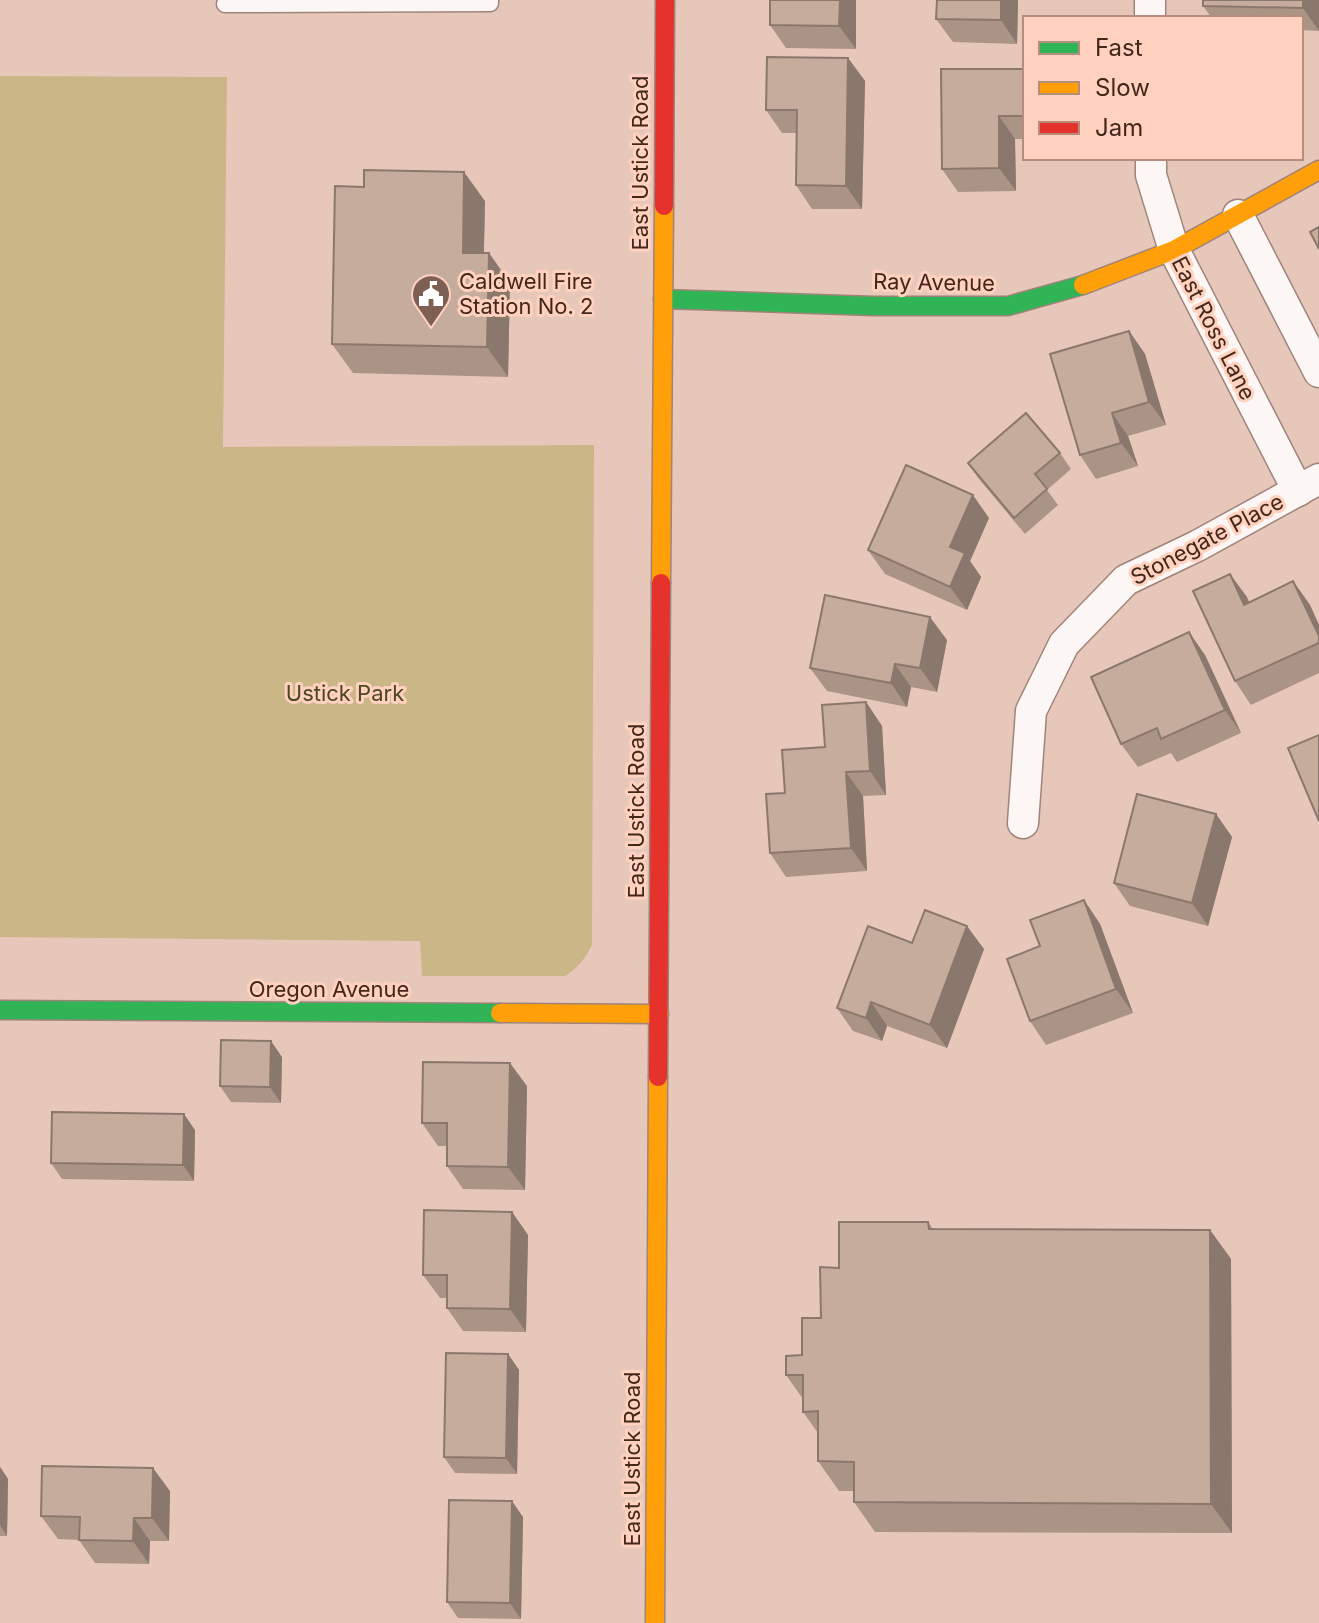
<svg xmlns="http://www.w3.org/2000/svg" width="1319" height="1623" font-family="Inter,sans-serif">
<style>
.green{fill:#cab687}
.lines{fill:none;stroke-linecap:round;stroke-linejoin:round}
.lane-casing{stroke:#9f847a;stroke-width:19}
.street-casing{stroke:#9f847a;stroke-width:33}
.fast-casing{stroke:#9f847a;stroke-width:21}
.slow-casing{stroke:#9f847a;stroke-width:21}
.jam-casing{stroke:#9f847a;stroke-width:21}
.lane{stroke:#fcf7f5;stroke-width:16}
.street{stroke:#fcf7f5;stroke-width:30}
.fast{stroke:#30b455;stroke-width:18}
.slow{stroke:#ff9f0a;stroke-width:18}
.jam{stroke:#e5322d;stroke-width:18}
.wall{fill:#aa9486}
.shaded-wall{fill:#8b786d}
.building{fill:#c6ac9c;stroke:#8b786d;stroke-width:2}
.labels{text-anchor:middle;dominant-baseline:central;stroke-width:6;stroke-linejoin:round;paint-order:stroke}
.street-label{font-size:22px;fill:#43271b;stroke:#ffd1be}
.poi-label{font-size:22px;fill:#43271b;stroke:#ffd1be;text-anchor:start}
.park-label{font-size:22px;fill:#4c4821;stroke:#ffd1be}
</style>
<rect width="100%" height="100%" fill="#e8c7bb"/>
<path class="green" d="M0,76L227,77L223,447L594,445L592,945C585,959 578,968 565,976H422L420,941L0,937Z"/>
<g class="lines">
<defs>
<polyline id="lane" points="225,4 490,3 490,0"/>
<g id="street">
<polyline points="1150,0 1150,18"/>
<polyline points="1151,158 1151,175 1174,250 1298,491"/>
<polyline points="1238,215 1319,372"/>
<polyline points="1023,823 1031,711 1064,644 1126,580 1197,546 1319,479"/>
</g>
<g id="fast">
<polyline points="663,299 874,306 1008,306 1083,285"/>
<polyline points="0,1010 500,1013"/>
</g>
<g id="slow">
<polyline points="1083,285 1174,250 1319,170"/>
<polyline points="661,583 664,206"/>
<polyline points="500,1013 659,1014"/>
<polyline points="655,1623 658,1077"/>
</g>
<g id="jam">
<polyline points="664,206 665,0"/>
<polyline points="658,1077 661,583"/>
</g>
</defs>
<use href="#lane" class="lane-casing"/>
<use href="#street" class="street-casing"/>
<use href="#fast" class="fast-casing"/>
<use href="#slow" class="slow-casing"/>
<use href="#jam" class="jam-casing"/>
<use href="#lane" class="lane"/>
<use href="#street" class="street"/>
<use href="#fast" class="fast"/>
<use href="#slow" class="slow"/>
<use href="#jam" class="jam"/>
</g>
<g class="wall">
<polygon points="770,0 856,0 856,49 786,48 770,25"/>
<polygon points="937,0 1018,0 1017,44 953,42 936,19"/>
<polygon points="1319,0 1319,31 1301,30 1301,18 1212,18 1203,6"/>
<polygon points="848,58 865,81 862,209 812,209 796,185 796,133 782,133 766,110"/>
<polygon points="1025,69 1025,139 1015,139 1016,191 958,192 942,169"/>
<polygon points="485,201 484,253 489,253 510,283 508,377 353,373 332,344"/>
<polygon points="1129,331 1145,354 1166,425 1128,436 1138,466 1096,479 1080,455"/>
<polygon points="1060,453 1071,469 1047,490 1058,505 1025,534 979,479 968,463"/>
<polygon points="989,518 970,561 981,577 967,610 885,574 868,550"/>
<polygon points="1230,574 1249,602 1293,581 1310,605 1319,625 1319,673 1251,705 1235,681"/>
<polygon points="947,640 937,692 911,687 907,707 827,691 810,668"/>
<polygon points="1205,655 1241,733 1177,762 1171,753 1138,767 1121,744"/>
<polygon points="866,702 882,726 886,795 863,796 867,871 786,877 770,853 785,793"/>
<polygon points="1216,814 1232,837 1208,926 1130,906 1114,883"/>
<polygon points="1084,900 1100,924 1133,1013 1046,1045 1030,1021 1040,946"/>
<polygon points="912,943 984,949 947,1048 887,1026 882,1041 853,1031 837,1008"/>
<polygon points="282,1057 281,1103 231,1102 220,1086"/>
<polygon points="527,1086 525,1190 463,1189 447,1166 447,1146 438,1146 422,1123"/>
<polygon points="195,1130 194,1181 62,1179 51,1163"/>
<polygon points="512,1212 528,1235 526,1332 463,1331 447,1308 447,1298 440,1298 423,1275"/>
<polygon points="928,1222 933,1229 1210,1230 1231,1259 1232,1533 875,1532 854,1502 854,1491 839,1491 818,1461 818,1433 803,1412 803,1399 786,1375 802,1355 821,1318 839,1268"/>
<polygon points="508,1354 519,1370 517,1474 455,1473 444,1457"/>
<polygon points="0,1467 8,1479 7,1536 0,1536"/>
<polygon points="170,1491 169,1541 150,1541 149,1564 95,1563 79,1540 58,1539 41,1516"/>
<polygon points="523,1517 521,1619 458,1618 447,1602"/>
</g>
<g class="shaded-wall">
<polygon points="840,0 856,0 856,49 839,26"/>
<polygon points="1001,0 1018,0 1017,44 1001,20"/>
<polygon points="1303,0 1319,0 1319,31 1303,8"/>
<polygon points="848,58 865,81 862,209 846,186"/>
<polygon points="999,116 1015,139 1016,191 999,168"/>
<polygon points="464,172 485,201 483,283 463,253"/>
<polygon points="489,253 510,283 508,377 487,347"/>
<polygon points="1129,331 1145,354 1166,425 1149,402"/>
<polygon points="1112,413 1128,436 1138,466 1121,443"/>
<polygon points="973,495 989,518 970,561 981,577 967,610 950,587 950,547"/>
<polygon points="1230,574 1247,597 1260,628 1244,605"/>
<polygon points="1293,581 1310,605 1319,625 1319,636"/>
<polygon points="930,617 947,640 937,692 920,668"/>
<polygon points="1189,632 1205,655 1241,733 1225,710"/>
<polygon points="895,664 911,687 907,707 891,683"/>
<polygon points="866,702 882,726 886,795 870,771"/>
<polygon points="846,772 863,796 867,871 851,848"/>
<polygon points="1216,814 1232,837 1208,926 1192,903"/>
<polygon points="1084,900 1100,924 1133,1013 1116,989"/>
<polygon points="967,926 984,949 947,1048 930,1025"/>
<polygon points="871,1002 887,1026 882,1041 866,1018"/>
<polygon points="271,1041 282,1057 281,1103 270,1087"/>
<polygon points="510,1063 527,1086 525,1190 508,1167"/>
<polygon points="184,1114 195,1130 194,1181 183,1165"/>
<polygon points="512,1212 528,1235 526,1332 510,1309"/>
<polygon points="1210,1230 1231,1259 1232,1533 1211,1504"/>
<polygon points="508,1354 519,1370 517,1474 506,1458"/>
<polygon points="0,1467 8,1479 7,1536 0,1525"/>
<polygon points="153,1468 170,1491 169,1541 152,1518"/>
<polygon points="512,1501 523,1517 521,1619 510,1603"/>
<polygon points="134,1518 150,1541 149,1564 133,1541"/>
</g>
<g class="building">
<polygon points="770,0 840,0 839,26 770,25"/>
<polygon points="937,0 1001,0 1001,20 936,19"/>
<polygon points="1203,0 1303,0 1303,8 1203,6"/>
<polygon points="767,57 848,58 846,186 796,185 797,110 766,110"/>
<polygon points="941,69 1025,69 1025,116 999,116 999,168 942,169"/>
<polygon points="364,170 464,172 463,253 489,253 487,347 332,344 335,186 364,187"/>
<polygon points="1319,227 1319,249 1310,232"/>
<polygon points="1129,331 1149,402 1112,413 1121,443 1080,455 1050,354"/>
<polygon points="1026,413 1060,453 1035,474 1047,489 1014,518 968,463"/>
<polygon points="906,465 973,495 950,547 965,553 950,587 868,550"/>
<polygon points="1230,574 1244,605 1293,581 1319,636 1319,643 1235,681 1193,591"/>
<polygon points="825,595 930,617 920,668 895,664 891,683 810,668"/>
<polygon points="1189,632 1225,710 1161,739 1157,728 1121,744 1091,677"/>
<polygon points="866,702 870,771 846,772 851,848 770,853 766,794 785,793 782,750 825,747 822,705"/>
<polygon points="1319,735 1319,821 1288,748"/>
<polygon points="1137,794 1216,814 1192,903 1114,883"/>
<polygon points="1084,900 1116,989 1030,1021 1007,959 1040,946 1030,920"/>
<polygon points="925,910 967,926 930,1025 871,1002 866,1018 837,1008 868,926 912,943"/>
<polygon points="221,1040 271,1041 270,1087 220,1086"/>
<polygon points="423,1062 510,1063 508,1167 447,1166 447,1123 422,1123"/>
<polygon points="52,1112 184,1114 183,1165 51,1163"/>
<polygon points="424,1210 512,1212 510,1309 447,1308 447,1275 423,1275"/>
<polygon points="839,1222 928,1222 929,1229 1210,1230 1211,1504 854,1502 854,1462 818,1461 818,1411 803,1412 803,1375 786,1375 786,1356 802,1355 802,1318 821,1318 820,1267 839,1268"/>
<polygon points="446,1353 508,1354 506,1458 444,1457"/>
<polygon points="42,1466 153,1468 152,1518 134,1518 133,1541 79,1540 80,1517 41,1516"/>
<polygon points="449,1500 512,1501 510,1603 447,1602"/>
</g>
<defs>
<symbol id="civic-pin" viewBox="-11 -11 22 30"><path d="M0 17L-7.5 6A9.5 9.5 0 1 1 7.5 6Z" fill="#7d5f53" stroke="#ffd1be"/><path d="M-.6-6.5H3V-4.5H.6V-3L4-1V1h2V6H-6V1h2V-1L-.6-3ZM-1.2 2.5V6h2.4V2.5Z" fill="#fff"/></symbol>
</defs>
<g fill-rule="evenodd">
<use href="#civic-pin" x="409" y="272" width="44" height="60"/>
</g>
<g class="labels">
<g class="street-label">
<text transform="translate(640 163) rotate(-90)">East Ustick Road</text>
<text transform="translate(934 282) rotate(1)">Ray Avenue</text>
<text transform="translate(1214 328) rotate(63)">East Ross Lane</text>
<text transform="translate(1207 539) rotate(-28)">Stonegate Place</text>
<text transform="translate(636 811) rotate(-90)">East Ustick Road</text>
<text x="329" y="989">Oregon Avenue</text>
<text transform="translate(632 1459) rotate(-90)">East Ustick Road</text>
</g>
<g class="poi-label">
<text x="459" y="281">Caldwell Fire<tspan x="459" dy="25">Station No. 2</tspan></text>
</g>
<g class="park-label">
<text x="345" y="693">Ustick Park</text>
</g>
</g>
<rect x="1023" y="16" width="280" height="144" fill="#ffd1be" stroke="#b48d7d" stroke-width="2"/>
<rect x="1039" y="42" width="40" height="12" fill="#30b455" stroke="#b48d7d" stroke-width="2"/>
<text x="1095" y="56" font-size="24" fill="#43271b">Fast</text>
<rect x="1039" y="82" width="40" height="12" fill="#ff9f0a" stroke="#b48d7d" stroke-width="2"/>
<text x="1095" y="96" font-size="24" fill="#43271b">Slow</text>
<rect x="1039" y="122" width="40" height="12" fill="#e5322d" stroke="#b48d7d" stroke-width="2"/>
<text x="1095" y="136" font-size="24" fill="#43271b">Jam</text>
</svg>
